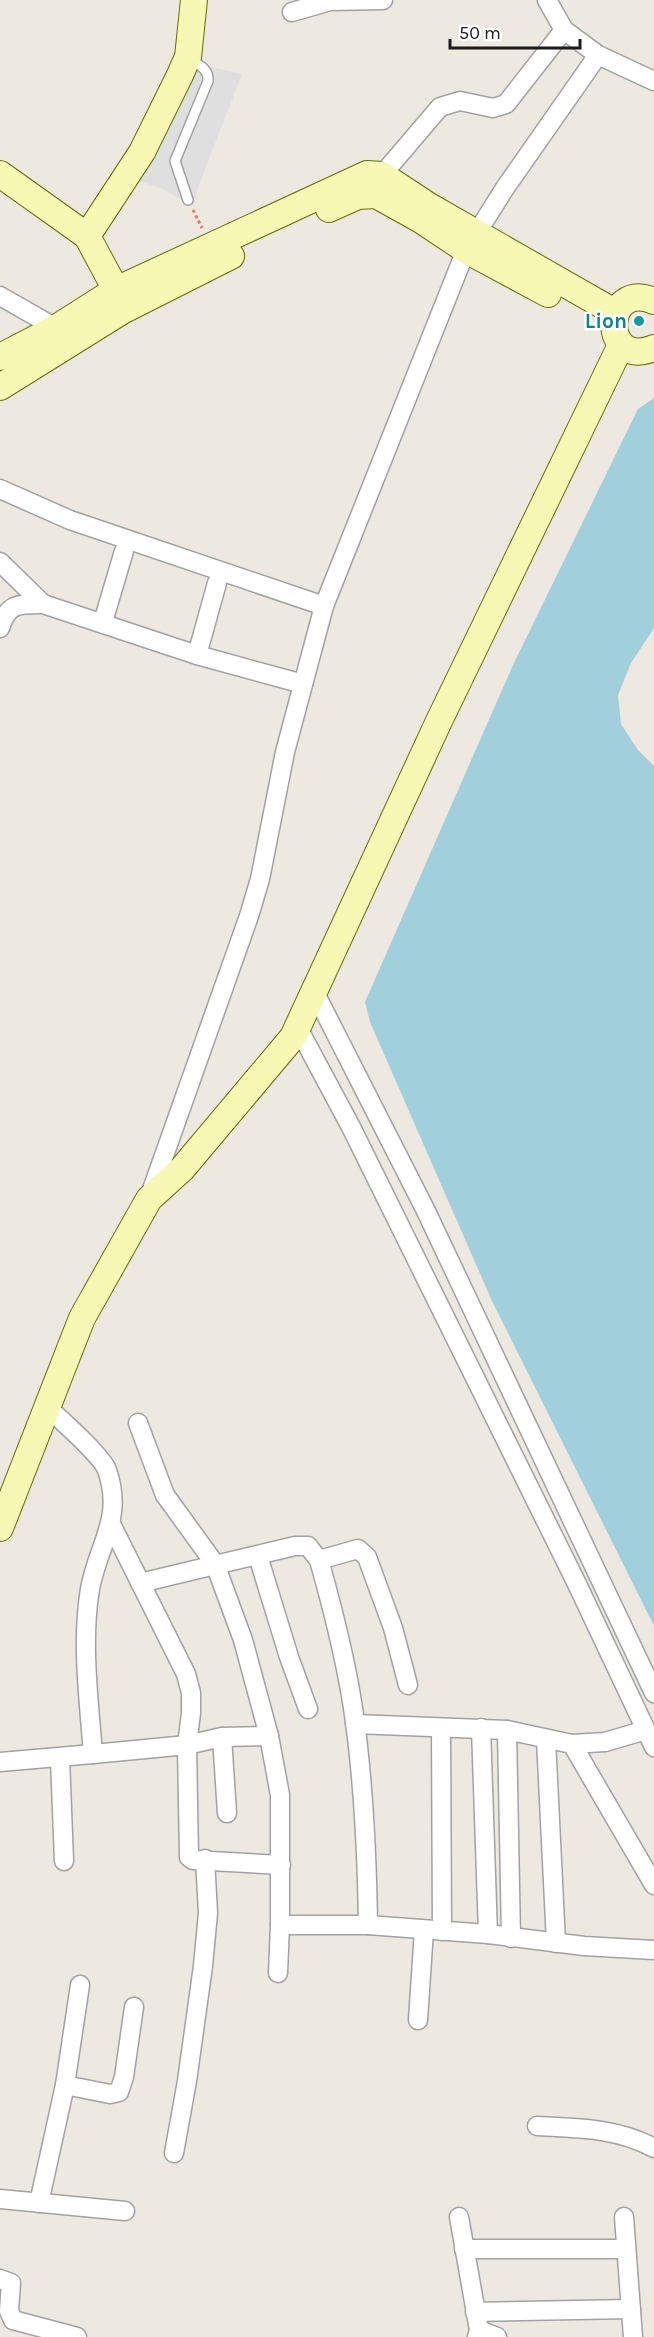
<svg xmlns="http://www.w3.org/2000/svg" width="654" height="2337" font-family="Karla,sans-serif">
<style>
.parking{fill:#dfdfdf}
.water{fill:#a1cfdb}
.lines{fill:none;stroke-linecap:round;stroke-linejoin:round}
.lane-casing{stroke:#a2a2a2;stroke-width:12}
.street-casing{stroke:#a2a2a2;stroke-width:21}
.secondary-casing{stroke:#656f06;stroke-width:28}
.path{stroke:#f87266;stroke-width:3;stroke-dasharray:3 3;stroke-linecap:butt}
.lane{stroke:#fff;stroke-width:9}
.street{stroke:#fff;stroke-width:18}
.secondary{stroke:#f6f8b3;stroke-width:26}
.culture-dot{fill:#0f9aa8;stroke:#fff;stroke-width:2}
.labels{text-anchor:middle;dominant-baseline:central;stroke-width:5;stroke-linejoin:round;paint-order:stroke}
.culture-label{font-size:21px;font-weight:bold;fill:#0d838f;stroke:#fff;text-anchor:end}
</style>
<rect width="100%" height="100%" fill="#ede8e0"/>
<polygon class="parking" points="172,58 242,74 198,187 194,206 160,188 122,175"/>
<polygon class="water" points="654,398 654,628 631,663 618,695 621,724 638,750 654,766 654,1626 492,1301 370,1022 365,1002 513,665 638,409"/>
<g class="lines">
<defs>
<path id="lane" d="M188,200L175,161L208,81C209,69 199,65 190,59"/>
<g id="street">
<polyline points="547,0 564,30 598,55 654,81"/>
<polyline points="292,12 330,1 383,0"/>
<polyline points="382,175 440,107 460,101 493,108 506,104 564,30"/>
<polyline points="0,296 56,328"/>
<polyline points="0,489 70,520 324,606"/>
<polyline points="0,562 43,604"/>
<polyline points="103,622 124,551"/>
<path d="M0,628C8,603 18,604 43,604L197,655L303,684"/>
<polyline points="197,655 217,583"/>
<polyline points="315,993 425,1209 654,1693"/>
<polyline points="298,1028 351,1127 577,1584 654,1747"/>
<polyline points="149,1198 249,916 260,879 285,752 324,606 466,250 505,188 598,55"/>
<path d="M47,1407C60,1419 102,1456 107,1470C124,1519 98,1544 90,1589C81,1642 89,1701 93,1754L187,1745L222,1737L269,1736L280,1795V1925H368L488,1934L584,1946L654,1950"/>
<polyline points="138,1423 165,1495 215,1564 243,1640 269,1736"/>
<polyline points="111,1524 186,1674 191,1693 191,1713 187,1745 189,1857 193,1860 281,1865"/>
<polyline points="258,1556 289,1657 308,1709"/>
<polyline points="319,1560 358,1549 367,1557 393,1628 408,1685"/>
<path d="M140,1583L295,1546H308L319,1560C334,1613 348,1668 355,1722C364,1789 367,1857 368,1925"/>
<polyline points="355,1724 507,1730 572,1744 605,1742 646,1730"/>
<polyline points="441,1728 442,1931"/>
<polyline points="481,1728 488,1934"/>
<polyline points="507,1730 511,1938"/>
<polyline points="222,1737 227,1813"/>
<polyline points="546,1739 556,1943"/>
<polyline points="572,1744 654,1885"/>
<polyline points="60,1758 64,1861"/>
<polyline points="0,1762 93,1754"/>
<polyline points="278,1973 280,1925"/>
<polyline points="418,2020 424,1930"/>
<polyline points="65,2085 110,2094 119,2092 124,2077 134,2007"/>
<path d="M537,2126C577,2128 618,2128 654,2148"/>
<polyline points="174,2153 187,2081 203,1966 208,1913 205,1859"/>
<polyline points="0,2199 125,2211"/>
<polyline points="39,2203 65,2085 80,1985"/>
<polyline points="459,2217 479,2330 477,2337"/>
<polyline points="624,2217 633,2337"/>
<polyline points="464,2249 626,2249"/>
<polyline points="0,2279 11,2283 9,2311 13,2320 77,2337"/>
<polyline points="475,2312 631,2309"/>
<polyline points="479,2330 497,2337"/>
</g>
<g id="secondary">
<polyline points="0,174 87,236"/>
<polyline points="329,209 358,196 376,195 421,220 466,250 548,294"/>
<path d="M654,301C602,279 600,370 654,348"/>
<polyline points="121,307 116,290 87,236 142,152 180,75 188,57 194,0"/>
<polyline points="0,357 56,328 116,290 367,174 382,175 429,206 616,313"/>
<polyline points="0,387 122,311 231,256"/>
<polyline points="0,1528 82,1318 149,1199 182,1169 293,1037 439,721 621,345"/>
</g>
</defs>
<use href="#lane" class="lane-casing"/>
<use href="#street" class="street-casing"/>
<use href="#secondary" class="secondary-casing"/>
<polyline class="path" points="193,210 202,228"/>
<use href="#lane" class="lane"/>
<use href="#street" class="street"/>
<use href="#secondary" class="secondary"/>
</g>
<circle class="culture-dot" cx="639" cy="321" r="6"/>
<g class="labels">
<g class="culture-label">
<text x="627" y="321">Lion</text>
</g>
</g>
<path d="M450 39v9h130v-9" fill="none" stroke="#1b1b1b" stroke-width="3"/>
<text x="459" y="39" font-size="18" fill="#1b1b1b" stroke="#ffffff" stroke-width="4.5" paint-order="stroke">50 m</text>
</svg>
